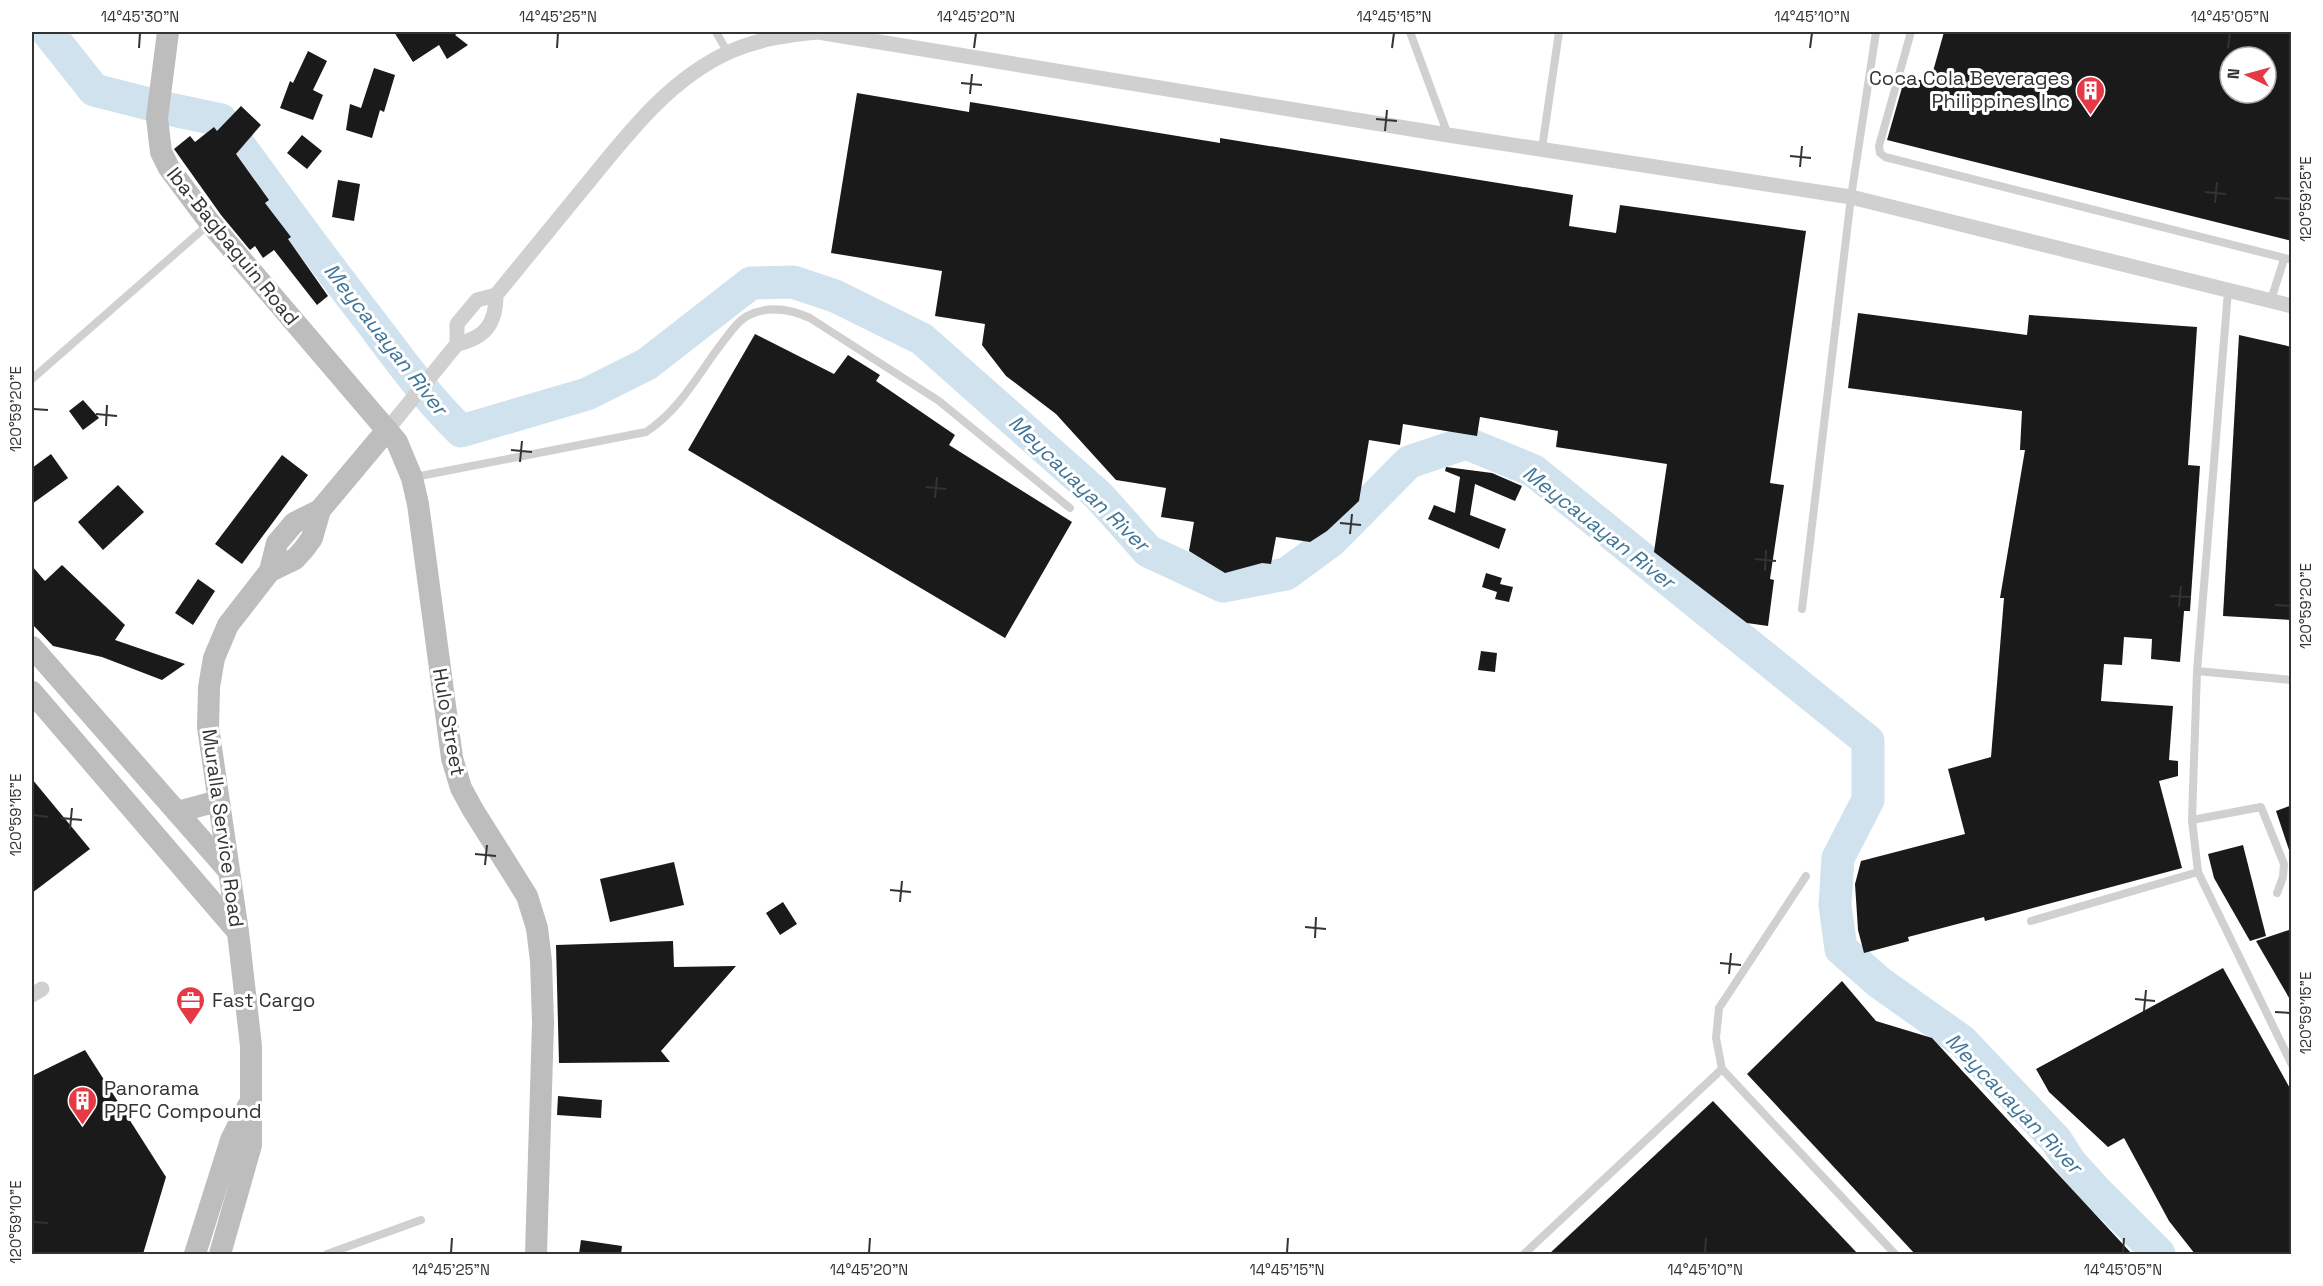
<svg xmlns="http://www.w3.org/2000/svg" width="2323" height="1286" font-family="'Space Grotesk',sans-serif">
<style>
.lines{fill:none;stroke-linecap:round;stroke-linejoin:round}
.river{stroke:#cfe2ee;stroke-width:33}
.building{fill:#1a1a1a;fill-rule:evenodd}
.lane{stroke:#d0d0d0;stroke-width:8}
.street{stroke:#d0d0d0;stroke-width:15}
.secondary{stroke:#bdbdbd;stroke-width:22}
.ticks{fill:none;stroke:#333;stroke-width:2}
.labels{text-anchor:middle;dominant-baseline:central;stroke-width:6;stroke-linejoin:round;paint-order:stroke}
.poi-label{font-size:20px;fill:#333;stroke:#fff;text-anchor:start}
.street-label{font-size:20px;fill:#333;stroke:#fff}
.water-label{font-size:21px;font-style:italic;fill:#3f7597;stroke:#fff}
.neatline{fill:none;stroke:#333;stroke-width:2}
.ticks-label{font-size:15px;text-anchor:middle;fill:#333}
</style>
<rect width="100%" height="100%" fill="#fff"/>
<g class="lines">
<g class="river">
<polyline points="48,32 94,90 149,104"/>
<path d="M164,108L221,120C270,188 319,255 371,322C399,359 427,398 461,431L587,394L647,364L751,283L793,282L835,296L922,339L1099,496L1148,551L1223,586L1286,574L1331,541L1409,462L1466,443L1534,471L1868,741V800L1838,858L1835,905L1841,949L1880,983L1962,1041L2056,1140L2070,1162L2097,1192L2159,1254"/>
</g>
</g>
<g class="building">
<polygon points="394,32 460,32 455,35 468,45 447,59 439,45 413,62"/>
<path d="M1944,32H2292V241L1887,140L1905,77L1930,82ZM2230,57H2266V93H2230Z"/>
<polygon points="308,51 327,61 313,90 323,95 313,120 280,108 290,81 293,83"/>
<polygon points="374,68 395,75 384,112 380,110 372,138 346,130 350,104 361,108"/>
<polygon points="857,93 969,112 970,102 1220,143 1220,138 1573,195 1569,226 1616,233 1620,205 1806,231 1770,483 1784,485 1770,579 1774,580 1768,626 1747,623 1654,552 1667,464 1556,447 1558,431 1480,417 1477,436 1403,424 1400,445 1369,440 1359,501 1327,531 1310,542 1276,537 1271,564 1262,563 1225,573 1189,551 1194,522 1161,517 1166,488 1116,480 1056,414 1006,376 982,345 985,324 935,316 942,271 831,253"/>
<polygon points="241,106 261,125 236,154 269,200 265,203 291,237 288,239 328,296 317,305 274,250 263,258 255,246 250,250 221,215 174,149 190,136 195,142 214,127 217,131"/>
<polygon points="302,135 322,151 307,169 287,153"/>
<polygon points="338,180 360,184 354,221 332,217"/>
<polygon points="1858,313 2027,335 2029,315 2197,327 2188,465 2200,466 2190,611 2184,611 2180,662 2151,659 2152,639 2124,637 2122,665 2104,664 2101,701 2173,706 2169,760 2178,761 2178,776 2159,781 2182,868 1985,921 1984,917 1908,937 1909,941 1864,953 1858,930 1855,884 1861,861 1965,834 1948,769 1991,757 2004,598 2000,598 2025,450 2020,450 2022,411 1848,388"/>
<polygon points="755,334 834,374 848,355 880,375 876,381 955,435 949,445 1072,522 1005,638 688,450"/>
<polygon points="2239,335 2292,347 2292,620 2223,616"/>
<polygon points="83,400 99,418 83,430 69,411"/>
<polygon points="51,454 68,478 32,504 32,468"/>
<polygon points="282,455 308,475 242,564 215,544"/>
<polygon points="1446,467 1492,473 1522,486 1515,501 1475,484 1470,515 1506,529 1499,549 1428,519 1434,505 1455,513 1460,477 1445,471"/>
<polygon points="118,485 144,512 103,550 78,522"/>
<polygon points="62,565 125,625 115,640 185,664 162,680 102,657 53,646 32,624 32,566 45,581"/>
<polygon points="1486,573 1502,578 1500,584 1513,587 1509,602 1495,599 1497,592 1482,587"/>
<polygon points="198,579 215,591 193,625 175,613"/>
<polygon points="1481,651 1497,653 1495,672 1478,670"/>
<polygon points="32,779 90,849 32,893"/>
<polygon points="2292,805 2292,850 2289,850 2276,811"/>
<polygon points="2243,845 2266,936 2250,941 2214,878 2208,854"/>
<polygon points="674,862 684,905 610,922 600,879"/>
<polygon points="783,902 797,924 780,935 766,913"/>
<polygon points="2292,929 2292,1003 2256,941"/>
<polygon points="673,941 674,967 736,966 661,1051 670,1062 559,1063 556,945"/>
<polygon points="2223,968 2292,1092 2292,1254 2195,1254 2169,1221 2124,1138 2108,1147 2049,1092 2036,1069"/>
<polygon points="1842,981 1876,1021 1932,1038 2132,1254 1915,1254 1747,1074"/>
<polygon points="85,1050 166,1177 143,1254 32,1254 32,1076"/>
<polygon points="558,1096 602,1100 601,1118 557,1115"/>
<polygon points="1713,1101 1858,1254 1549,1254"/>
<polygon points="581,1240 622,1246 621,1254 579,1254"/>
</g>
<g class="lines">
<g class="lane">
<polyline points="716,32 728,53"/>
<polyline points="1410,32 1448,135"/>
<polyline points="1911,32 1879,146 1880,153 1885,157 2292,260"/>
<polyline points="1542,148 1559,32"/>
<polyline points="2228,291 2197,671 2192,820 2198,872 2292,1065"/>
<polyline points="2271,300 2284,259"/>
<polyline points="32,379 209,224"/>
<path d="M415,477L646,432C677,412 695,380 716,351C725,340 735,323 747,316C768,305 790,309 810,318L939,401L1070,508"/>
<polyline points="1802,609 1851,197 1876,32"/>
<polyline points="2197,671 2292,680"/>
<polyline points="2192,820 2261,807 2284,864 2283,877 2277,893"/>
<polyline points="1806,876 1719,1008 1716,1038 1722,1069 1895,1254"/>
<polyline points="2031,921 2198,872"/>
<polyline points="327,1254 421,1220"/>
<polyline points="1524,1254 1722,1069"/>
</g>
<g class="street">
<path d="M457,344C485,338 496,324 496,295C526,258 556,222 586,185C627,135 668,80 729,52C758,39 787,35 818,32L1448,135L1851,197L2292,306"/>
<polyline points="387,430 457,344 457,324 477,300 496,295"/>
<polyline points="32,995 42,989"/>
</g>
<g class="secondary">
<polyline points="168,32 157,118 161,152 169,168 210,223 397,442 412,478 418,504 452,758 461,788 473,810 527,896 537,928 541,961 543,1023 536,1254"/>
<polyline points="270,571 295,559 304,549 312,538 320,510 387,430"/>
<polyline points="32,647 228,870"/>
<polyline points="32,692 238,932"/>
<polyline points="177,812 218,801"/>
<polyline points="195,1254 231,1140 248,1106"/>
<polyline points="220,1254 251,1145 251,1046 238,932 208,727 209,687 214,658 228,625 270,571 277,543 294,523 320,510"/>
</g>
</g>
<path class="ticks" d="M139,48L140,33M557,48L558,33M974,48L976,33M1392,48L1394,33M1810,48L1812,33M2228,48L2230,33M961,83L982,85M970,94L972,74M1376,119L1397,121M1385,131L1387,110M1790,156L1811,158M1800,167L1802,146M2205,192L2226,194M2275,198L2290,199M2215,203L2217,182M33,409L48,410M96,414L117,416M106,426L107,405M511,450L532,452M520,462L522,441M926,487L946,489M935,498L937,477M1340,523L1361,525M1350,534L1352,514M1755,559L1776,561M1765,571L1766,550M2170,596L2191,597M2275,605L2290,606M2179,607L2181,586M33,815L48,817M61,818L82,820M70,829L72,808M475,854L496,856M485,865L487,845M890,890L911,892M900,902L902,881M1305,927L1326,929M1315,938L1316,917M1720,963L1741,965M1729,974L1731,953M2135,999L2155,1001M2144,1011L2146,990M2275,1012L2290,1013M33,1222L48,1223M451,1253L452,1238M869,1253L870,1238M1287,1253L1288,1238M1705,1253L1706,1238M2123,1253L2124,1238"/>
<defs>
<symbol id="building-pin" viewBox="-11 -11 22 30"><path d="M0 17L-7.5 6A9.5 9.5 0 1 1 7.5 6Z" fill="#e63946" stroke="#fff"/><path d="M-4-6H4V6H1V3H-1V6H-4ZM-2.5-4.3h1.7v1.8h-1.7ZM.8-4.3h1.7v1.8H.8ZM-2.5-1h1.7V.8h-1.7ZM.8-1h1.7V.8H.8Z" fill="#fff"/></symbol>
<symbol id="office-pin" viewBox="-11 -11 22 30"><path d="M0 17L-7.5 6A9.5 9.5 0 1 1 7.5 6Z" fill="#e63946" stroke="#fff"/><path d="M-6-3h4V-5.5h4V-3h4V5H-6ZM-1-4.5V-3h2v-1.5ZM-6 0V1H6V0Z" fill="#fff"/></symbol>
</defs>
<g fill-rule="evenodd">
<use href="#building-pin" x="2074" y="74" width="33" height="45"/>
<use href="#office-pin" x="174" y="984" width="33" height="45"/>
<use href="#building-pin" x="66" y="1084" width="33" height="45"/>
</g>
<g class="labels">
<g class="poi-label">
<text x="2070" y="78" text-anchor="end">Coca Cola Beverages<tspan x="2070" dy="23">Philippines Inc</tspan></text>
<text x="212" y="1000">Fast Cargo</text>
<text x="104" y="1088">Panorama<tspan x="104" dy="23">PPFC Compound</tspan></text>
</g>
<g class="street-label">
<text transform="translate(233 246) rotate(51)">Iba-Bagbaguin Road</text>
<text transform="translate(449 722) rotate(80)">Hulo Street</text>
<text transform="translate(223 828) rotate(82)">Muralla Service Road</text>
</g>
<g class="water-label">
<text transform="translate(386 339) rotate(52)">Meycauayan River</text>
<text transform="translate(1079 483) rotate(44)">Meycauayan River</text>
<text transform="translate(1599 527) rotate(38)">Meycauayan River</text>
<text transform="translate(2014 1103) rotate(46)">Meycauayan River</text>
</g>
</g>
<rect width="2323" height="1286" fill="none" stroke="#ffffff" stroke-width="66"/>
<g transform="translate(2248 75) rotate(275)"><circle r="28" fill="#ffffff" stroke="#adadad" stroke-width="1.5"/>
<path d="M0-4.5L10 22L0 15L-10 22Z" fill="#e63946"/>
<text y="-9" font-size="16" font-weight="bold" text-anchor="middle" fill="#333333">N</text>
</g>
<rect x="33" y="33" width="2257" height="1220" class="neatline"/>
<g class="ticks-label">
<text x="140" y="22">14°45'30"N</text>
<text x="558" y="22">14°45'25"N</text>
<text x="976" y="22">14°45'20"N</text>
<text x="1394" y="22">14°45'15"N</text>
<text x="1812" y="22">14°45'10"N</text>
<text x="2230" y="22">14°45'05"N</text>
<text transform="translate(2306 199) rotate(-90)" y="5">120°59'25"E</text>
<text transform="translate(16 409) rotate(-90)" y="5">120°59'20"E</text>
<text transform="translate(2306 606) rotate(-90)" y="5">120°59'20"E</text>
<text transform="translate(16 815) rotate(-90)" y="5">120°59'15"E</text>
<text transform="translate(2306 1013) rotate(-90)" y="5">120°59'15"E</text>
<text transform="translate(16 1222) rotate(-90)" y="5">120°59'10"E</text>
<text x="451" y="1275">14°45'25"N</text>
<text x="869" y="1275">14°45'20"N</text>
<text x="1287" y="1275">14°45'15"N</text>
<text x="1705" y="1275">14°45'10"N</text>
<text x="2123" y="1275">14°45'05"N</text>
</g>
</svg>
